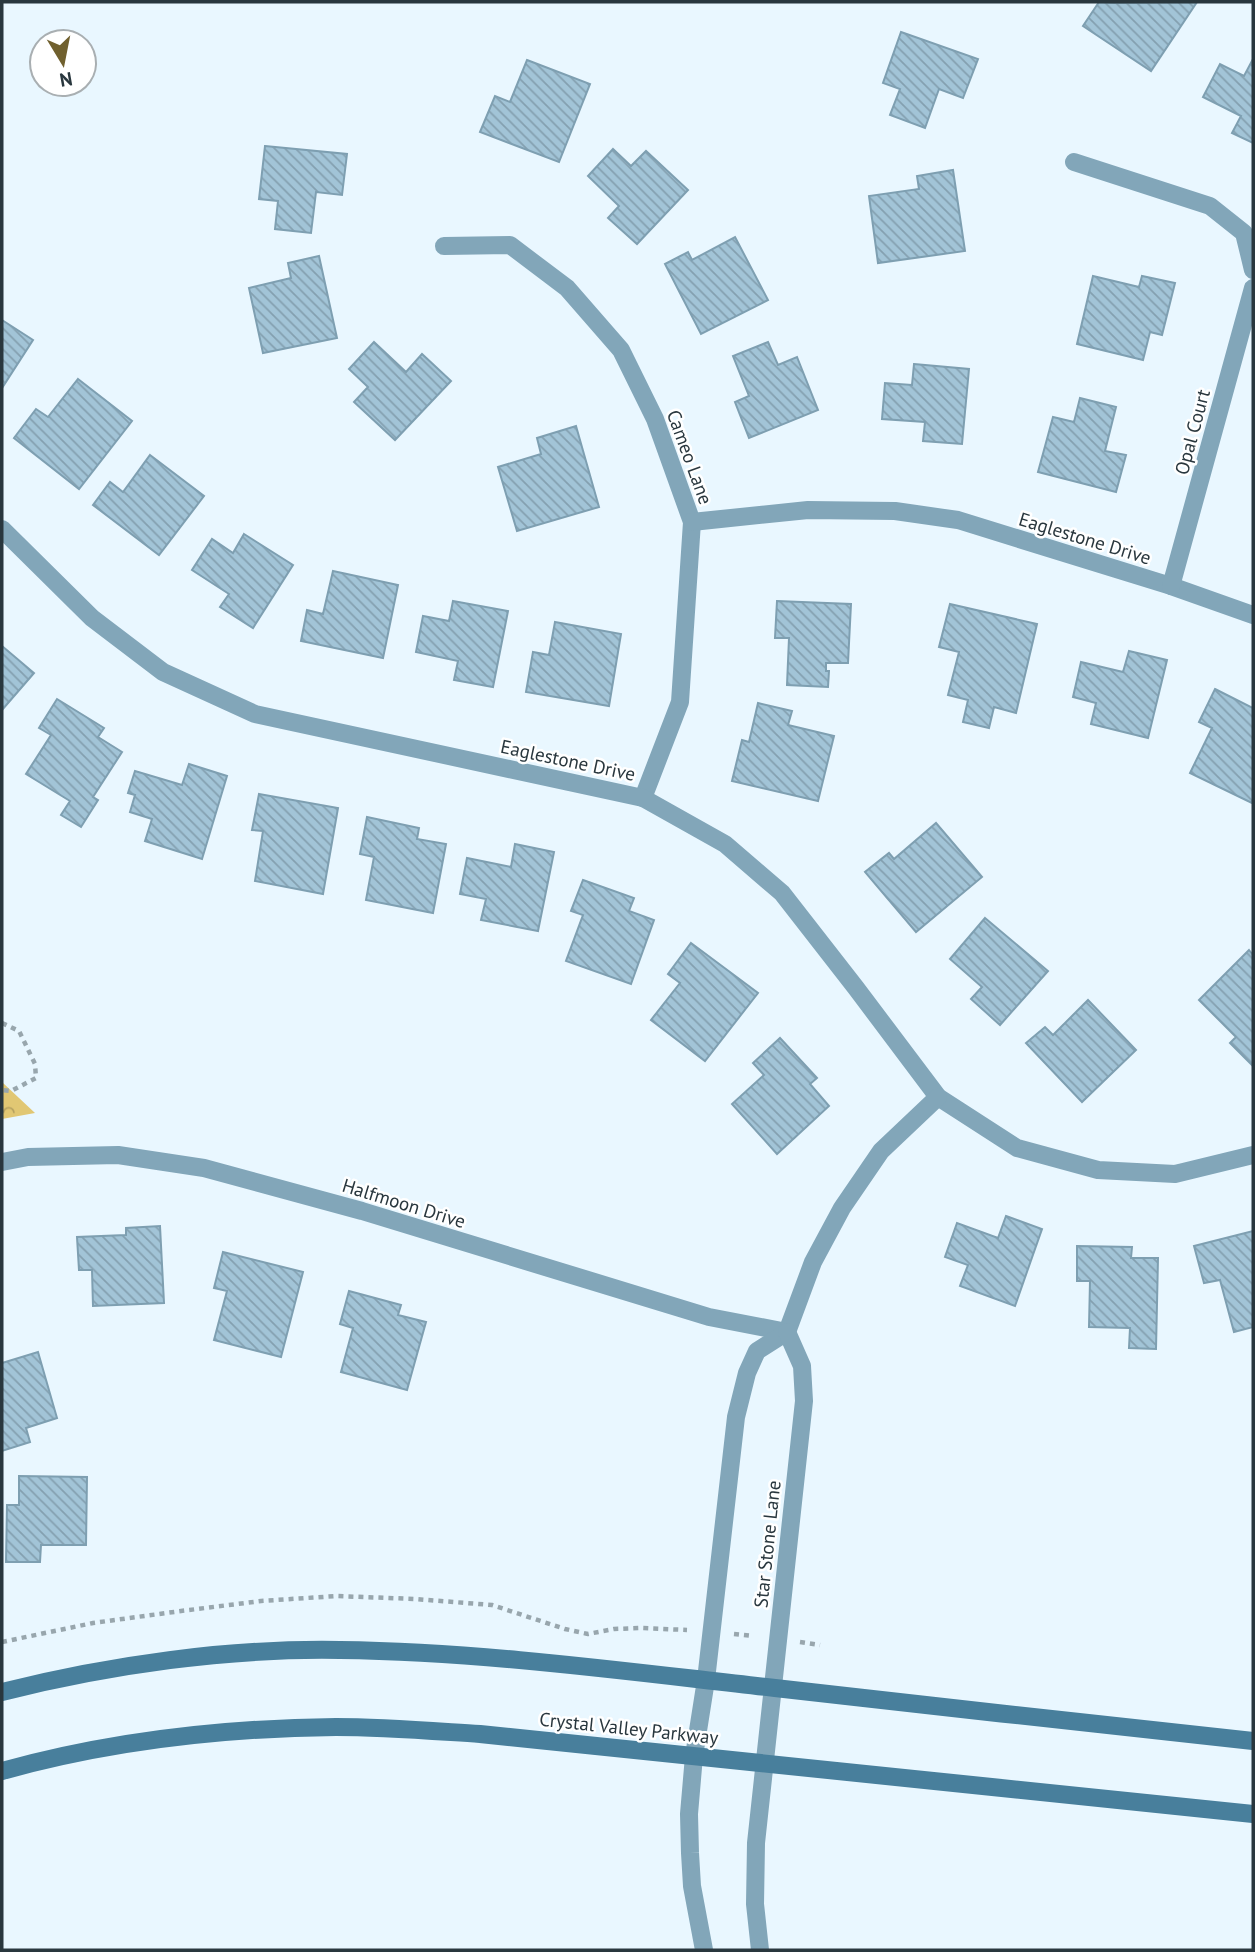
<svg xmlns="http://www.w3.org/2000/svg" width="1255" height="1952" font-family="'PT Sans',sans-serif">
<style>
.park{fill:url(#park-crowns)}
.building{fill:url(#building-back-hatch);stroke:#7e9fb1;stroke-width:2}
.lines{fill:none;stroke-linecap:round;stroke-linejoin:round}
.path{stroke:#98a6ad;stroke-width:4.5;stroke-dasharray:5 5;stroke-linecap:butt}
.minor{stroke:#82a6b9;stroke-width:18}
.secondary{stroke:#487f9c;stroke-width:18}
.labels{text-anchor:middle;dominant-baseline:central;stroke-width:5;stroke-linejoin:round;paint-order:stroke}
.street-label{font-size:19px;fill:#29373e;stroke:#fff}
</style>
<defs>
<pattern id="park-crowns" width="20" height="18" patternUnits="userSpaceOnUse" patternTransform="scale(1.75)"><rect width="20" height="18" fill="#e1c773"/><path d="M2 6a3 3 0 1 1 6 0M12 15a3 3 0 1 1 6 0" fill="none" stroke="#b6a260"/></pattern>
<pattern id="building-back-hatch" width="6" height="6" patternUnits="userSpaceOnUse" patternTransform="scale(1.75)"><rect width="6" height="6" fill="#a2c4d7"/><path d="M-1 5l2 2M0 0l6 6M5-1l2 2" fill="none" stroke="#84a0b0"/></pattern>
</defs>
<rect width="100%" height="100%" fill="#e9f7ff"/>
<polygon class="park" points="2,1082 35,1113 2,1119"/>
<g class="building">
<polygon points="1099,2 1115,3 1197,2 1151,71 1083,26"/>
<polygon points="901,32 978,59 963,98 939,89 925,128 890,115 900,89 883,83"/>
<polygon points="1253,59 1253,143 1232,133 1241,116 1203,97 1220,64 1244,76"/>
<polygon points="527,60 590,84 559,162 480,132 495,96 510,102"/>
<polygon points="265,146 347,154 342,195 316,192 311,233 275,229 278,201 259,199"/>
<polygon points="613,149 631,166 646,151 688,190 637,244 608,218 619,206 588,176"/>
<polygon points="953,170 965,251 878,263 869,196 919,189 917,176"/>
<polygon points="735,237 768,300 701,334 665,264 688,252 692,260"/>
<polygon points="319,256 337,338 263,353 249,288 291,278 288,263"/>
<polygon points="1093,276 1139,287 1142,276 1175,283 1162,335 1150,332 1143,360 1077,344"/>
<polygon points="2,320 33,340 2,388"/>
<polygon points="374,342 406,372 422,354 451,381 395,440 354,402 368,387 349,369"/>
<polygon points="768,342 778,365 797,357 818,410 749,438 735,402 749,396 733,356"/>
<polygon points="914,364 969,369 962,444 923,441 925,422 882,419 885,383 912,385"/>
<polygon points="78,379 132,421 79,489 14,438 36,409 48,417"/>
<polygon points="1080,398 1116,407 1105,451 1126,455 1116,492 1038,472 1053,417 1074,422"/>
<polygon points="576,426 599,507 517,531 498,467 541,454 537,438"/>
<polygon points="150,455 204,496 159,555 93,505 110,482 123,492"/>
<polygon points="244,534 293,565 253,628 220,607 229,594 192,570 212,539 233,553"/>
<polygon points="333,571 398,585 383,658 301,641 307,610 323,614"/>
<polygon points="453,601 508,611 493,687 454,680 458,661 416,652 423,616 449,621"/>
<polygon points="777,601 851,604 848,663 826,663 826,671 829,671 828,687 787,685 789,638 775,638"/>
<polygon points="950,604 1037,624 1016,713 994,707 989,728 963,722 968,700 948,695 959,652 939,647"/>
<polygon points="555,622 621,634 609,706 526,692 533,652 549,655"/>
<polygon points="2,646 34,673 2,710"/>
<polygon points="1129,651 1167,660 1148,738 1091,724 1096,703 1073,697 1081,662 1123,672"/>
<polygon points="1215,689 1253,708 1253,799 1252,803 1190,773 1212,728 1199,722"/>
<polygon points="57,699 104,728 98,737 122,752 93,797 98,800 81,827 61,815 70,801 26,774 51,735 39,728"/>
<polygon points="758,703 792,711 788,725 834,736 818,801 732,781 742,740 749,742"/>
<polygon points="189,764 227,776 202,859 145,841 152,819 130,812 135,795 128,793 135,771 182,785"/>
<polygon points="259,794 338,808 323,894 255,881 263,831 252,830"/>
<polygon points="367,817 419,828 417,839 446,844 433,913 366,900 374,857 360,854"/>
<polygon points="936,823 982,877 916,932 865,872 889,853 894,859"/>
<polygon points="515,844 554,852 538,931 481,920 486,899 460,894 467,858 511,867"/>
<polygon points="583,880 634,898 629,911 654,920 631,984 566,961 583,915 571,911"/>
<polygon points="985,918 1048,971 1000,1025 971,999 982,987 950,959"/>
<polygon points="691,943 758,993 705,1061 651,1020 680,983 668,974"/>
<polygon points="1249,950 1253,955 1253,1066 1230,1043 1236,1037 1199,1000"/>
<polygon points="1088,1000 1136,1050 1082,1102 1026,1043 1045,1027 1053,1035"/>
<polygon points="780,1038 817,1078 810,1084 829,1106 777,1154 732,1104 764,1075 753,1063"/>
<polygon points="1006,1216 1042,1229 1015,1306 960,1286 968,1265 945,1257 957,1223 998,1238"/>
<polygon points="160,1226 164,1303 93,1306 92,1270 79,1270 77,1237 126,1235 126,1228"/>
<polygon points="1253,1231 1253,1327 1234,1332 1220,1280 1204,1283 1194,1246"/>
<polygon points="1077,1246 1132,1247 1131,1258 1158,1258 1156,1349 1129,1348 1130,1328 1089,1327 1090,1281 1077,1281"/>
<polygon points="223,1252 303,1272 281,1357 214,1340 227,1291 214,1288"/>
<polygon points="349,1291 401,1305 398,1315 426,1322 407,1390 341,1372 353,1328 340,1324"/>
<polygon points="38,1352 57,1418 26,1428 30,1442 2,1451 2,1363"/>
<polygon points="19,1476 87,1477 86,1545 41,1545 40,1562 6,1562 7,1505 19,1505"/>
</g>
<g class="lines">
<g class="path">
<polyline points="2,1023 19,1031 35,1064 36,1078 11,1091 2,1090"/>
<polyline points="734,1634 753,1636"/>
<polyline points="2,1642 93,1623 181,1611 261,1601 337,1596 415,1599 492,1605 565,1629 588,1634 614,1629 641,1628 687,1630"/>
<polyline points="800,1642 820,1645"/>
</g>
<g class="minor">
<polyline points="1074,162 1210,206 1244,233 1253,270"/>
<polyline points="444,246 510,245 567,288 621,350 655,419 692,522 680,702 643,798"/>
<polyline points="692,522 808,510 895,511 958,520 1171,586 1253,615"/>
<polyline points="2,529 92,618 163,672 255,714 643,798 725,844 782,893 856,988 938,1097 1017,1148 1098,1170 1175,1174 1253,1155"/>
<polyline points="1171,586 1253,288"/>
<polyline points="2,1162 28,1157 118,1155 204,1168 362,1211 709,1317 787,1332"/>
<polyline points="704,1950 692,1886 690,1853 689,1814 694,1756 706,1680 736,1417 747,1373 757,1351 787,1332 813,1262 842,1208 881,1151 938,1097"/>
<polyline points="760,1950 755,1904 756,1843 804,1401 802,1366 787,1332"/>
</g>
<g class="secondary">
<path d="M2,1692C109,1665 229,1648 340,1650C486,1652 631,1672 775,1688C934,1706 1094,1724 1253,1741"/>
<path d="M2,1771C110,1741 224,1728 336,1727C384,1727 432,1731 480,1734L1253,1814"/>
</g>
</g>
<g class="labels">
<g class="street-label">
<text transform="translate(1192 432) rotate(-75)">Opal Court</text>
<text transform="translate(690 457) rotate(70)">Cameo Lane</text>
<text transform="translate(1085 538) rotate(17)">Eaglestone Drive</text>
<text transform="translate(568 760) rotate(12)">Eaglestone Drive</text>
<text transform="translate(404 1203) rotate(17)">Halfmoon Drive</text>
<text transform="translate(767 1544) rotate(-84)">Star Stone Lane</text>
<text transform="translate(629 1728) rotate(6)">Crystal Valley Parkway</text>
</g>
</g>
<rect width="1255" height="1952" fill="none" stroke="#29373e" stroke-width="7"/>
<g transform="translate(63 63) rotate(170)"><circle r="33" fill="#ffffff" stroke="#a9afb2" stroke-width="2"/>
<path d="M0-5L12 26L0 18L-12 26Z" fill="#70602e"/>
<text y="-10" font-size="19" font-weight="bold" text-anchor="middle" fill="#29373e">N</text>
</g>
</svg>
